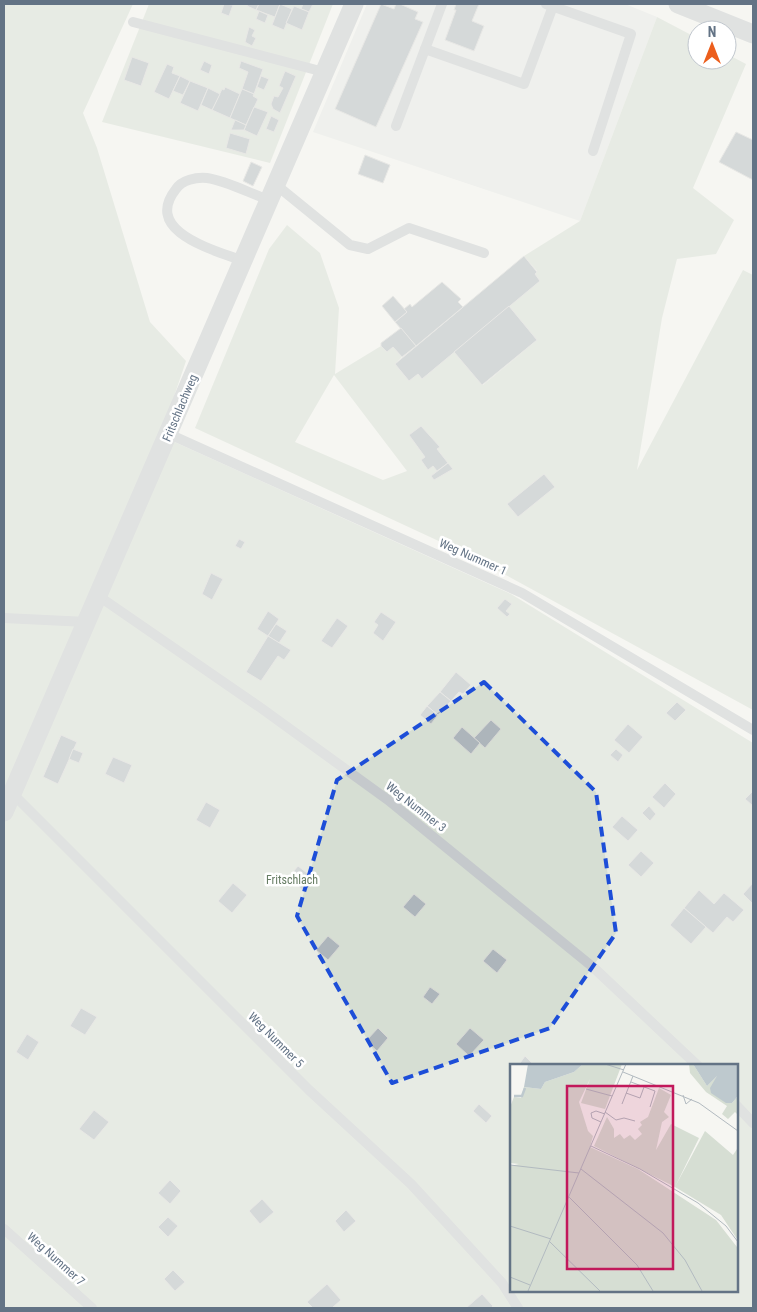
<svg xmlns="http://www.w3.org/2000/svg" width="757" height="1312" font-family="'Roboto Condensed',sans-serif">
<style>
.built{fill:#e6e8e6}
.green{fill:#d6ded3;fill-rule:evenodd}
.building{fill:#adb5bb;stroke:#d7d7d5}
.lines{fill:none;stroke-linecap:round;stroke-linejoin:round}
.service{stroke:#c5c9cc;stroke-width:10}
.minor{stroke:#c5c9cc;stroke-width:19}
.marked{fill:none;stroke:#1d4ed8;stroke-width:4;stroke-dasharray:10 6;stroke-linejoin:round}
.labels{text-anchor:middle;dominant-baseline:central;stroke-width:5;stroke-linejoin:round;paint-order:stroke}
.street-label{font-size:12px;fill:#637385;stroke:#fff}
.park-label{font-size:12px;fill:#667c63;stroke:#fff}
.inset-river{fill:none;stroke:#bec9ce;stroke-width:2.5}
.inset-road{fill:none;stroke:#b2bac0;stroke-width:1}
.view{fill:#c2185b;fill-opacity:0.15;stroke:#c2185b;stroke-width:2.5}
.inset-edge{fill:none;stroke:#637385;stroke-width:2.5}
</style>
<rect width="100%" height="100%" fill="#f6f6f2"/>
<polygon class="built" points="367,4 625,4 657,17 580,221 313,132"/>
<g class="green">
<path d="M4,4H133L83,113L97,148L150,322L186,361L160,438L168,439L511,594L753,743V1308H4ZM511,1066H736V1291H511Z"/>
<polygon points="149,4 333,4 270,163 102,122"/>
<path d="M657,17L697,38V60H727V54L746,64L693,188L734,220L716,254L677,259L662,318L637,470L743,270L753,275V710L471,556L195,428L269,249L287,225L320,253L339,308L335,374L381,346L387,352L393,347L402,357L395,364L409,381L418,374L422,379L454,352L483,385L537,340L509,306L540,281L535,274L537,271L524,256L580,221ZM334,375L407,471L383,480L295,442Z"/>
</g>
<g class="building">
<polygon points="224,4 233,5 229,16 221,13"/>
<polygon points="248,4 259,4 256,10 247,6"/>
<polygon points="259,4 280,4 275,17 256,10"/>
<polygon points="280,4 292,9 284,30 272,25"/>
<polygon points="303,4 313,4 309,12 301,9"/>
<polygon points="381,4 394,9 396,4 400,4 418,12 415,19 423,22 376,127 335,109"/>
<polygon points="456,4 479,4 472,21 484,26 474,51 445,40 456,10 454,10"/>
<polygon points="294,6 309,12 302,30 286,23"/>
<polygon points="259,11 268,15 265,23 256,19"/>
<polygon points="249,27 255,30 252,36 256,38 252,46 245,42"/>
<polygon points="132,57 149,63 141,86 124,80"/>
<polygon points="204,61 212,65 209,74 200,70"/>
<polygon points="241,61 263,69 254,94 242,89 248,72 239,68"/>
<polygon points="167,64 174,67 172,73 180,76 169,99 154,92"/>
<polygon points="285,71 296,76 280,113 273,109 271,104 274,96 278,97 283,88 279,86"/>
<polygon points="180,76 190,81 183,95 173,91"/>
<polygon points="261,76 269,79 264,90 257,87"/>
<polygon points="190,81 208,88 198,111 180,103"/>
<polygon points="225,87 240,94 230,118 212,110 222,89 224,90"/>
<polygon points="208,88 220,94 212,110 201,105"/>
<polygon points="242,89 254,94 253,96 258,99 246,125 230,118"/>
<polygon points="254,107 268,112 257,136 244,130"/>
<polygon points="271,116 279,120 274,132 266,129"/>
<polygon points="235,120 246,125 244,130 231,130"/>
<polygon points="736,132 753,140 753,180 719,162"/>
<polygon points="230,133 250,139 246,154 226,148"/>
<polygon points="365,155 390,165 383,183 358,174"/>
<polygon points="251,162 262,167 253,186 243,181"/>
<polygon points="524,256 537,272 535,274 540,281 422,379 418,374 409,381 395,364"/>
<polygon points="442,282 461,299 458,302 463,307 416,346 395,322 407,312 404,309 410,304 412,307"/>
<polygon points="393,296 407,312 395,322 382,306"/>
<polygon points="509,306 537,340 482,385 454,352"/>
<polygon points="401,328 416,346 402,357 393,347 387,352 381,346 381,343"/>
<polygon points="421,426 440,447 437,449 448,463 437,471 433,466 428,470 421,460 425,457 409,435"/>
<polygon points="448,463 453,469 434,480 431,476"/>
<polygon points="544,474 555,487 518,517 507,504"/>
<polygon points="239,539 245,542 241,549 235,546"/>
<polygon points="211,573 223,579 212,600 202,594"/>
<polygon points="505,599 512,604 506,611 510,614 507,617 497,608"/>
<polygon points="268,611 279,619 268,636 257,629"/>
<polygon points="381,612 396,622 383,641 373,633 378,625 374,622"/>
<polygon points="337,618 348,626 332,648 321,641"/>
<polygon points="276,624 287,631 279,643 268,636"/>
<polygon points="268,636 291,650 284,660 278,656 261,681 246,672"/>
<polygon points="456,672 471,685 463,694 459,692 451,701 440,692"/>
<polygon points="440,692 451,701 438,715 427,706"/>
<polygon points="677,702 686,710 675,721 666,713"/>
<polygon points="427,706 438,715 431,724 420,715"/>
<polygon points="491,720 501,729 485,748 474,738"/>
<polygon points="628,724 643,737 629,753 614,740"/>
<polygon points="462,727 480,743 471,754 453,738"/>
<polygon points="61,735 77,742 58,784 43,777"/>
<polygon points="73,749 83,753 79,763 69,759"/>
<polygon points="616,749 623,755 618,762 610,755"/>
<polygon points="113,757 132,765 124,783 105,774"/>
<polygon points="665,783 676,794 664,808 652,797"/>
<polygon points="753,791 753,806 745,799"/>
<polygon points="206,802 220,810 210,828 196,820"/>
<polygon points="649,806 656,814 650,821 642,813"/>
<polygon points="622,816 638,830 628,841 612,827"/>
<polygon points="641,851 654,863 641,877 628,865"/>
<polygon points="298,866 315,879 305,892 288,878"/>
<polygon points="233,883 247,895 232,913 218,901"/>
<polygon points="753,883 753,904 743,894"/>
<polygon points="699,890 714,904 724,893 744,910 733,922 727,917 713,933 684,908"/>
<polygon points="414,894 426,904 415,917 403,907"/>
<polygon points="684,908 706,927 691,944 670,925"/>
<polygon points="328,936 340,946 328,960 316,950"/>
<polygon points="493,949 507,960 497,973 483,961"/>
<polygon points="430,987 440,994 432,1004 423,997"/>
<polygon points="81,1008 97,1017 85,1035 70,1026"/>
<polygon points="378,1028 388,1038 377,1051 366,1041"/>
<polygon points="470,1028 484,1040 469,1056 456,1044"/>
<polygon points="27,1034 39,1042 28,1060 16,1052"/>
<polygon points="525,1056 535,1066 518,1066"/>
<polygon points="479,1104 492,1116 486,1123 473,1111"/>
<polygon points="94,1110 109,1122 94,1140 79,1129"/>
<polygon points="170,1180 181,1191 170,1204 158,1193"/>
<polygon points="262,1199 274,1212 260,1224 249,1211"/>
<polygon points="346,1210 356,1221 344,1232 335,1221"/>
<polygon points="168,1217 178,1226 168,1237 158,1227"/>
<polygon points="173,1270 185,1282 175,1291 164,1279"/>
<polygon points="327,1284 341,1300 332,1308 313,1308 307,1302"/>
<polygon points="482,1294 493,1306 491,1308 466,1308"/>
</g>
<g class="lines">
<g class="service">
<polyline points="546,4 631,34 593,151"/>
<polyline points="133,22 324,72"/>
<polyline points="425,49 524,84 553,6"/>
<polyline points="396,126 442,4"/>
<polyline points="275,184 350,245 368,249 409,228 484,253"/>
<path d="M243,261C215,250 142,232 176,189C182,180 196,177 207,178C227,181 249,193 269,200"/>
<polyline points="169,434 522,593 753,730"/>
<polyline points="97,595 261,708 388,800 594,968 698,1066"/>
<polyline points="4,618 87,622"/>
<polyline points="12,793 309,1090 411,1184 502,1283 518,1308"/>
<polyline points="736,1105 753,1123"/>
<polyline points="4,1229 92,1308"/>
</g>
<g class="minor">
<polyline points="678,4 753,34"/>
<polyline points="4,812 354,4"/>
</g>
</g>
<path d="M0 0H757V1312H0ZM484,682L596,792L616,933L550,1028L392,1083L297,916L337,780Z" fill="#f6f6f2" fill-opacity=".55" fill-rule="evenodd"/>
<path class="marked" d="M484,682L596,792L616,933L550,1028L392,1083L297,916L337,780Z"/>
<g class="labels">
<g class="street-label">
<text transform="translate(180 408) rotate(-67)">Fritschlachweg</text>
<text transform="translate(473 557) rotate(24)">Weg Nummer 1</text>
<text transform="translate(416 807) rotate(38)">Weg Nummer 3</text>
<text transform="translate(276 1040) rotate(45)">Weg Nummer 5</text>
<text transform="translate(56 1259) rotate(42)">Weg Nummer 7</text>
</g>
<g class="park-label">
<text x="292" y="880">Fritschlach</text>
</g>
</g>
<g transform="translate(510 1064)">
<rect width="228" height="228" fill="#f6f6f2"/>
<path d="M73,0H112L95,45L71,39L80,15L69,38L78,67L83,72L80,83L128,105L206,156L227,183V227H0V102L9,100L0,99V43L4,33L11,34L14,23L31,25L35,18L64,8ZM179,0H183L197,22L207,12L222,39L227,33V50L225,48L218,55L212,50L217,42L196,28L180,9ZM149,24L161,31L154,48L159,53L152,58L146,86L161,60L189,74L166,121L195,67L223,91L227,85V175L211,151L165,123L84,82L97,53L104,65V74L110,70L114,75L120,71L125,76L132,70L128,65L132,61L130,58L138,53Z" fill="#d6ded3"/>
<path d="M18,0H73L64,8L35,18L31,25L14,23ZM183,0H227V33L222,39H216L201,29L200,24L207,12L197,22Z" fill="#bec9ce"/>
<path class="inset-river" d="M4,32H12L15,24"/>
<path class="inset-road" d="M95,0L114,6M113,8L189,39L228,67M121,18L145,27L140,43M76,25L102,32M116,29L130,34L134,23M173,31L176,40L182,35M112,40L123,12M95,48L106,56L114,54L125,57M91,58L82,54L81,49L86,47L95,50M81,82L130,105L188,139L216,162L228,178M0,101L69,109M71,105L153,169L175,196L192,227M59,133L127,201L143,227M0,162L41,175M39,177L90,227M0,213L20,221M18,227L116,0"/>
<path class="view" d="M57,22H163V205H57Z"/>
<rect width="228" height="228" class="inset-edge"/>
</g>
<rect width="757" height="1312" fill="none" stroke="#637385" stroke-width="10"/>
<g transform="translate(712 45)"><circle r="24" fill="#ffffff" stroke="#c1c7ce"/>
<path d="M0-4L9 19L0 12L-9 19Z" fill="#ec5e1c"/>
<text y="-8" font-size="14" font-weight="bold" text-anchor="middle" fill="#637385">N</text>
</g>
</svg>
